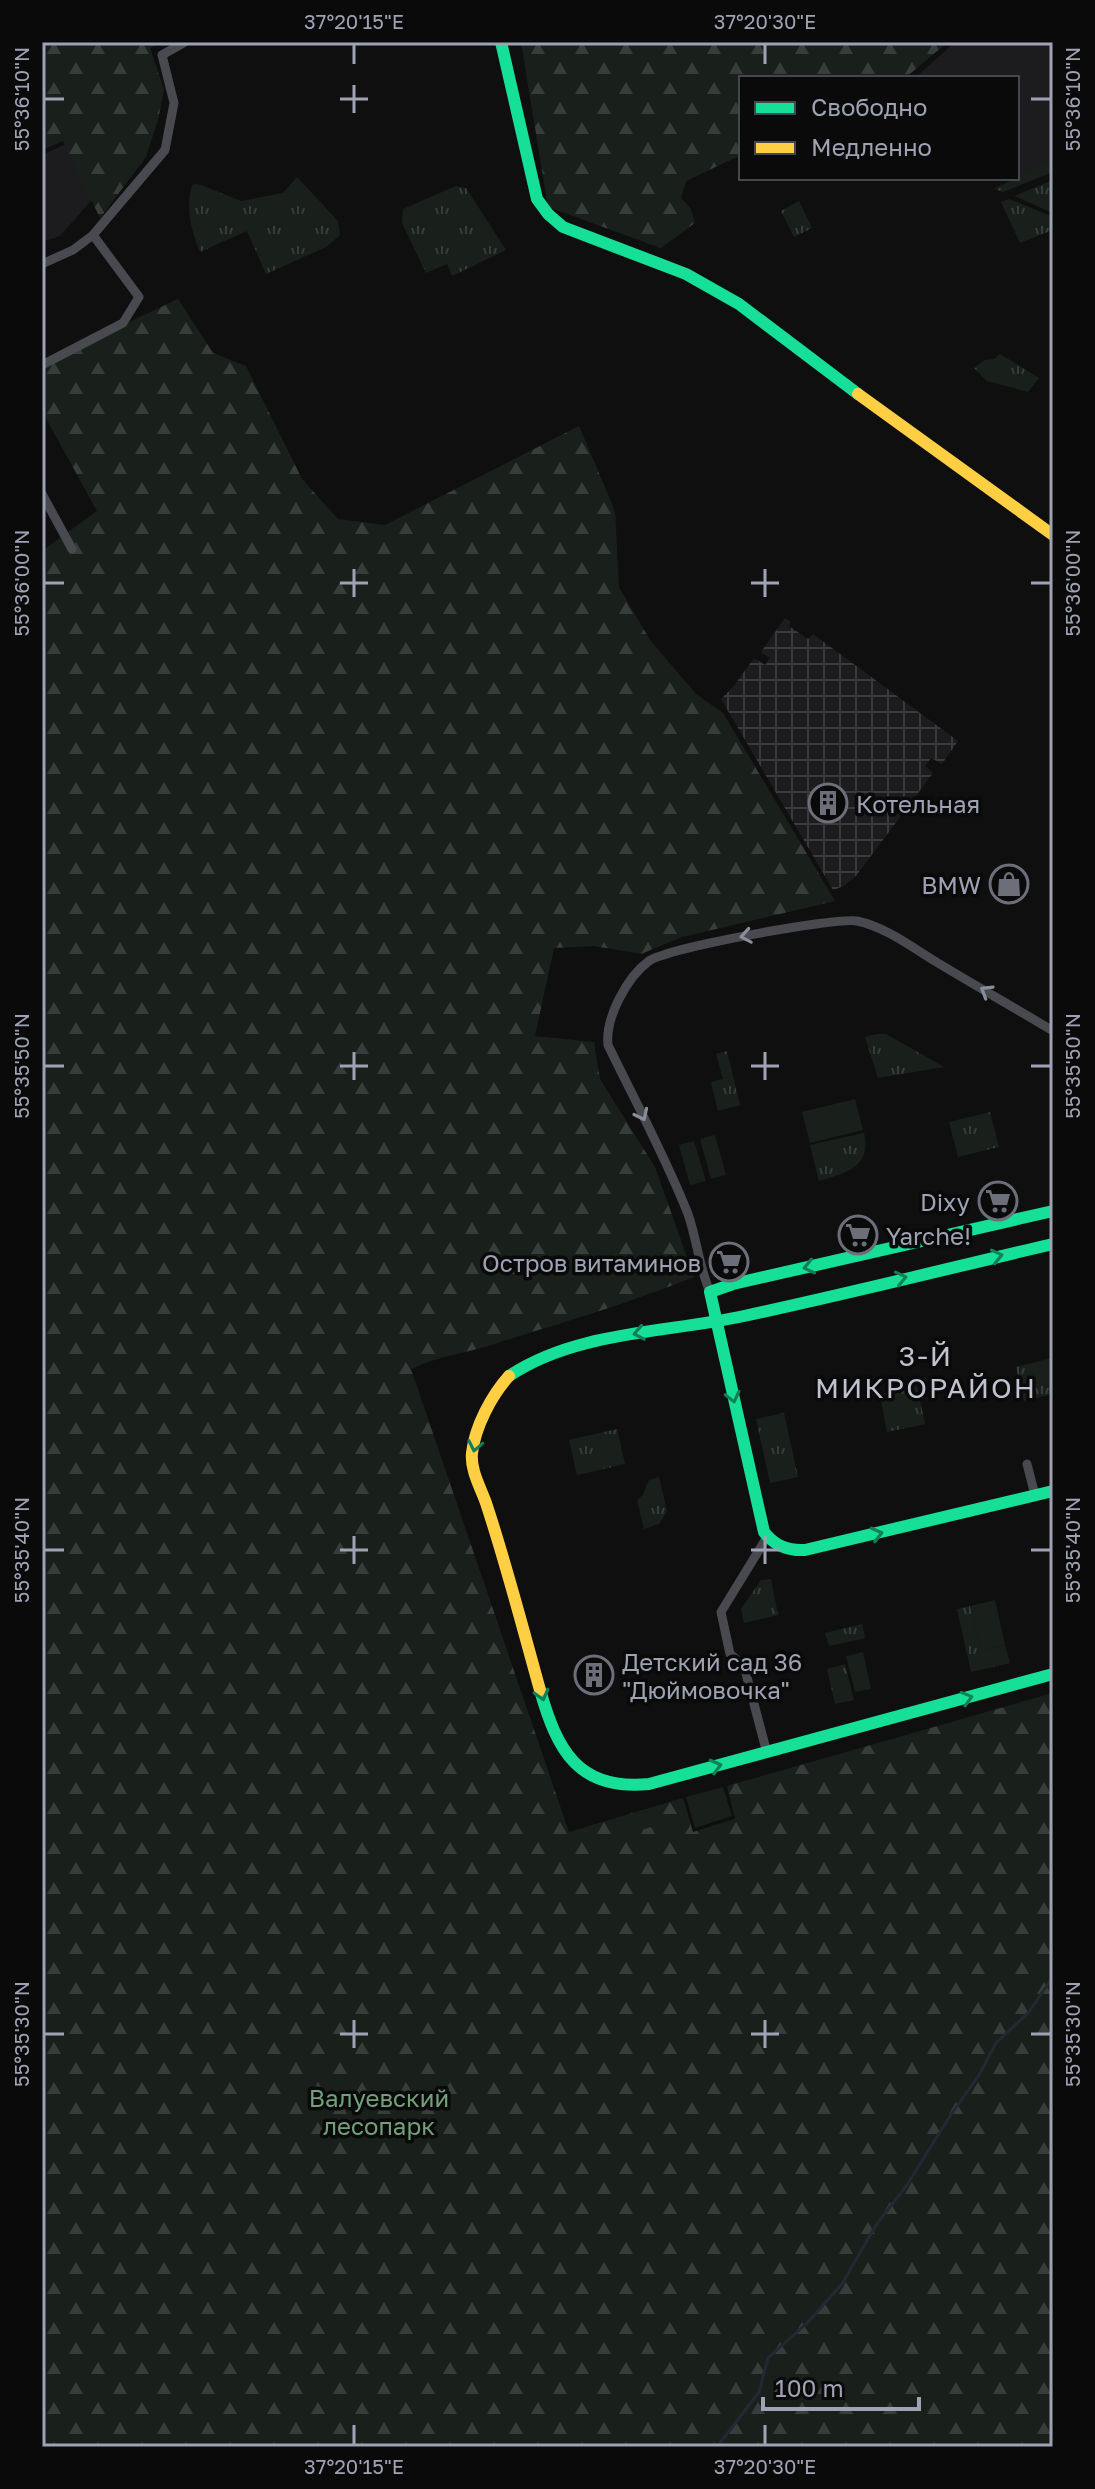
<svg xmlns="http://www.w3.org/2000/svg" width="1095" height="2489" font-family="'Golos Text',sans-serif">
<style>
.built{fill:#1c1c1e}
.industrial{fill:url(#industrial-grid)}
.grass{fill:url(#grass-tufts)}
.forest{fill:url(#forest-firs)}
.pitch{fill:#19201b}
.lines{fill:none;stroke-linecap:round;stroke-linejoin:round}
.stream{stroke:#232932;stroke-width:3}
.street{stroke:#494a50;stroke-width:9}
.fast{stroke:#16e098;stroke-width:12}
.slow{stroke:#ffcf43;stroke-width:12}
.oneway{stroke:#898c9a}
.oneway2{stroke:#118059}
.ticks{fill:none;stroke:#9ea2b3;stroke-width:3}
.labels{text-anchor:middle;dominant-baseline:central;stroke-width:7;stroke-linejoin:round;paint-order:stroke}
.poi-label{font-size:24px;fill:#9ea2b3;stroke:#0a0a0b;text-anchor:start}
.park-label{font-size:24px;fill:#73a07b;stroke:#0a0a0b}
.quarter-label{font-size:28px;letter-spacing:2px;fill:#c0c2cf;stroke:#0a0a0b}
.neatline{fill:none;stroke:#9ea2b3;stroke-width:3}
.ticks-label{font-size:20px;text-anchor:middle;fill:#9ea2b3}
</style>
<defs>
<pattern id="industrial-grid" width="8" height="8" patternUnits="userSpaceOnUse" patternTransform="scale(2)"><rect width="8" height="8" fill="#1c1c1e"/><path d="M0 4h8M4 0v8" fill="none" stroke="#3a3a3c"/></pattern>
<pattern id="grass-tufts" width="24" height="20" patternUnits="userSpaceOnUse" patternTransform="scale(2)"><rect width="24" height="20" fill="#19201b"/><path d="M3 7l-1-3M5 7V3M7 7l1-3M15 17l-1-3M17 17v-4M19 17l1-3" fill="none" stroke="#373d3a"/></pattern>
<pattern id="forest-firs" width="22" height="20" patternUnits="userSpaceOnUse" patternTransform="scale(2)"><rect width="22" height="20" fill="#19201b"/><path d="M5 1l3.5 6h-7zM16 11l3.5 6h-7z" fill="#373d3a"/></pattern>
</defs>
<rect width="100%" height="100%" fill="#0f0f10"/>
<g class="built">
<polygon points="955,42 1053,42 1053,160 1017,178 1017,78 915,78"/>
<polygon points="68,143 97,194 60,236 42,242 42,155"/>
</g>
<polygon class="industrial" points="785,618 791,622 789,626 808,639 813,634 958,741 942,764 931,758 925,766 933,773 856,876 844,886 833,890 721,699 733,687 754,658 765,665 770,658 761,652"/>
<g class="grass">
<polygon points="1053,160 1053,172 1003,192 994,189"/>
<path d="M297,177L338,221L340,235L326,247L266,274L247,231L200,252C192,231 184,206 193,184L201,185L241,201L283,193Z"/>
<polygon points="1053,180 1053,213 1014,196"/>
<polygon points="456,186 466,188 506,250 452,276 447,264 426,273 402,223 403,209"/>
<polygon points="1009,199 1053,217 1053,230 1020,243 1001,202"/>
<polygon points="799,201 812,228 794,237 781,211"/>
<polygon points="1000,354 1039,378 1028,392 987,381 974,368 985,360 994,359"/>
<polygon points="877,1034 886,1034 944,1067 878,1078 865,1037"/>
<polygon points="727,1051 740,1105 718,1111 711,1082 723,1079 716,1054"/>
<polygon points="990,1112 999,1147 958,1157 949,1122"/>
<path d="M864,1133C872,1167 846,1173 819,1181L810,1145Z"/>
<polygon points="1052,1358 1053,1394 1024,1401 1016,1367"/>
<polygon points="917,1386 925,1424 887,1432 880,1394"/>
<polygon points="784,1413 798,1477 770,1483 756,1419"/>
<polygon points="617,1429 625,1464 577,1475 569,1440"/>
<polygon points="659,1477 667,1511 659,1524 644,1529 637,1500 643,1495 649,1480"/>
<polygon points="771,1579 778,1615 744,1623 741,1609 761,1580"/>
<polygon points="970,1606 981,1650 1005,1645 1010,1663 971,1672 957,1609"/>
<polygon points="862,1624 865,1638 829,1646 825,1633"/>
<polygon points="845,1664 854,1700 835,1704 827,1669"/>
</g>
<g class="forest">
<polygon points="42,42 161,42 150,48 164,90 158,120 146,157 100,218 63,141 42,150"/>
<polygon points="521,42 948,42 905,78 741,78 741,155 686,181 681,198 691,209 695,223 661,248 548,207"/>
<path d="M178,299L213,353L246,366L302,479L338,519L385,525L579,426L615,511L619,587L650,640L696,694L723,713L835,901L682,937L641,954L594,946L554,948L535,1036L594,1042L600,1079L655,1167L694,1277C627,1304 557,1324 488,1346C462,1354 435,1357 411,1369L569,1832L683,1798L693,1832L735,1819L727,1786L1053,1693V2447H42V551L97,511L42,411V363Z"/>
</g>
<g class="pitch">
<polygon points="855,1099 863,1130 810,1143 802,1112"/>
<polygon points="715,1135 726,1175 711,1179 700,1139"/>
<polygon points="694,1141 706,1181 690,1185 679,1145"/>
<polygon points="995,1600 1005,1645 981,1650 970,1606"/>
<polygon points="863,1652 871,1689 855,1692 846,1656"/>
<polygon points="723,1787 732,1816 695,1828 686,1797"/>
<polygon points="649,1810 654,1826 629,1834 623,1818"/>
</g>
<g class="lines">
<polyline class="stream" points="717,2447 759,2392 768,2358 808,2322 842,2284 876,2225 907,2185 948,2119 979,2075 996,2043 1028,2013 1053,1977"/>
<g class="street">
<polyline points="42,264 73,250 93,235 165,150 174,103 162,55 185,42"/>
<polyline points="42,365 123,323 139,297 93,235"/>
<polyline points="42,494 72,549"/>
<path d="M710,1292C699,1267 697,1240 688,1214C665,1156 635,1101 608,1045C605,1018 627,977 649,961C667,948 835,917 857,921C886,927 913,948 938,963C976,986 1015,1008 1053,1031"/>
<polyline points="1027,1464 1035,1495"/>
<polyline points="767,1537 721,1612 730,1654 744,1666 767,1753"/>
</g>
<g class="fast">
<polyline points="501,42 537,199 548,214 563,227 686,274 739,304 858,394"/>
<path d="M1053,1211L733,1284L710,1292L764,1532C775,1546 788,1551 805,1550L1053,1491"/>
<path d="M509,1376C576,1331 666,1333 744,1316C847,1294 950,1268 1053,1244"/>
<path d="M540,1690C557,1750 578,1791 649,1784L1053,1674"/>
</g>
<g class="slow">
<polyline points="858,394 1053,535"/>
<path d="M509,1376C491,1396 475,1427 472,1453C470,1471 482,1490 487,1506C507,1567 523,1629 540,1690"/>
</g>
</g>
<defs><path id="oneway-chevron" d="M-2-3.5L2.5 0L-2 3.5" fill="none" stroke-width="1.6" stroke-linecap="round" stroke-linejoin="round" transform="scale(2)"/></defs>
<g class="oneway">
<use href="#oneway-chevron" transform="translate(746 936) rotate(170)"/>
<use href="#oneway-chevron" transform="translate(986 991) rotate(-149)"/>
<use href="#oneway-chevron" transform="translate(642 1115) rotate(64)"/>
</g>
<g class="oneway2">
<use href="#oneway-chevron" transform="translate(997 1256) rotate(-13)"/>
<use href="#oneway-chevron" transform="translate(809 1267) rotate(167)"/>
<use href="#oneway-chevron" transform="translate(901 1278) rotate(-13)"/>
<use href="#oneway-chevron" transform="translate(639 1333) rotate(169)"/>
<use href="#oneway-chevron" transform="translate(733 1397) rotate(77)"/>
<use href="#oneway-chevron" transform="translate(475 1446) rotate(101)"/>
<use href="#oneway-chevron" transform="translate(877 1534) rotate(-14)"/>
<use href="#oneway-chevron" transform="translate(542 1695) rotate(75)"/>
<use href="#oneway-chevron" transform="translate(967 1698) rotate(-16)"/>
<use href="#oneway-chevron" transform="translate(716 1766) rotate(-15)"/>
</g>
<path class="ticks" d="M354,44V64M765,44V64M354,85V113M44,99H64M340,99H368M1031,99H1051M354,569V597M765,569V597M44,583H64M340,583H368M751,583H779M1031,583H1051M354,1052V1080M765,1052V1080M44,1066H64M340,1066H368M751,1066H779M1031,1066H1051M354,1536V1564M765,1536V1564M44,1550H64M340,1550H368M751,1550H779M1031,1550H1051M354,2020V2048M765,2020V2048M44,2034H64M340,2034H368M751,2034H779M1031,2034H1051M354,2425V2445M765,2425V2445"/>
<defs>
<symbol id="building-ring" viewBox="-11 -11 22 22"><circle r="9.5" fill="#0a0a0b" stroke="#6c6f7a" stroke-width="1.5"/><path d="M-4-6H4V6H1V3H-1V6H-4ZM-2.5-4.3h1.7v1.8h-1.7ZM.8-4.3h1.7v1.8H.8ZM-2.5-1h1.7V.8h-1.7ZM.8-1h1.7V.8H.8Z" fill="#6c6f7a"/></symbol>
<symbol id="shop-ring" viewBox="-11 -11 22 22"><circle r="9.5" fill="#0a0a0b" stroke="#6c6f7a" stroke-width="1.5"/><path d="M-5-2.5h2.3a2.7 3.5 0 0 1 5.4 0H5L5.5 6h-11ZM-1.5-2.5h3a1.5 2.3 0 0 0-3 0Z" fill="#6c6f7a"/></symbol>
<symbol id="supermarket-ring" viewBox="-11 -11 22 22"><circle r="9.5" fill="#0a0a0b" stroke="#6c6f7a" stroke-width="1.5"/><path d="M-6-5.5h2.5l.6 2H6L4.5 2H-2.5L-4.4-4H-6ZM-1.5 3.2a1.3 1.3 0 1 0 .1 0ZM3 3.2a1.3 1.3 0 1 0 .1 0Z" fill="#6c6f7a"/></symbol>
</defs>
<g fill-rule="evenodd">
<use href="#building-ring" x="806" y="781" width="44" height="44"/>
<use href="#shop-ring" x="987" y="862" width="44" height="44"/>
<use href="#supermarket-ring" x="976" y="1179" width="44" height="44"/>
<use href="#supermarket-ring" x="836" y="1213" width="44" height="44"/>
<use href="#supermarket-ring" x="707" y="1240" width="44" height="44"/>
<use href="#building-ring" x="572" y="1653" width="44" height="44"/>
</g>
<g class="labels">
<g class="poi-label">
<text x="856" y="803">Котельная</text>
<text x="981" y="884" text-anchor="end">BMW</text>
<text x="970" y="1201" text-anchor="end">Dixy</text>
<text x="886" y="1235">Yarche!</text>
<text x="701" y="1262" text-anchor="end">Остров витаминов</text>
<text x="622" y="1661">Детский сад 36<tspan x="622" dy="28">"Дюймовочка"</tspan></text>
</g>
<g class="park-label">
<text x="379" y="2097">Валуевский<tspan x="379" dy="28">лесопарк</tspan></text>
</g>
<g class="quarter-label">
<text x="926" y="1355">3-Й<tspan x="926" dy="32">МИКРОРАЙОН</tspan></text>
</g>
</g>
<rect width="1095" height="2489" fill="none" stroke="#0a0a0b" stroke-width="88"/>
<rect x="739" y="76" width="280" height="104" fill="#0a0a0b" stroke="#45474e" stroke-width="2"/>
<rect x="755" y="102" width="40" height="12" fill="#16e098" stroke="#45474e" stroke-width="2"/>
<text x="811" y="116" font-size="24" fill="#9ea2b3">Свободно</text>
<rect x="755" y="142" width="40" height="12" fill="#ffcf43" stroke="#45474e" stroke-width="2"/>
<text x="811" y="156" font-size="24" fill="#9ea2b3">Медленно</text>
<path d="M763 2397v12h156v-12" fill="none" stroke="#9ea2b3" stroke-width="4"/>
<text x="775" y="2397" font-size="24" fill="#9ea2b3" stroke="#0a0a0b" stroke-width="6" paint-order="stroke">100 m</text>
<rect x="44" y="44" width="1007" height="2401" class="neatline"/>
<g class="ticks-label">
<text x="354" y="29">37°20'15"E</text>
<text x="765" y="29">37°20'30"E</text>
<text transform="translate(22 99) rotate(-90)" y="7">55°36'10"N</text>
<text transform="translate(1073 99) rotate(-90)" y="7">55°36'10"N</text>
<text transform="translate(22 583) rotate(-90)" y="7">55°36'00"N</text>
<text transform="translate(1073 583) rotate(-90)" y="7">55°36'00"N</text>
<text transform="translate(22 1066) rotate(-90)" y="7">55°35'50"N</text>
<text transform="translate(1073 1066) rotate(-90)" y="7">55°35'50"N</text>
<text transform="translate(22 1550) rotate(-90)" y="7">55°35'40"N</text>
<text transform="translate(1073 1550) rotate(-90)" y="7">55°35'40"N</text>
<text transform="translate(22 2034) rotate(-90)" y="7">55°35'30"N</text>
<text transform="translate(1073 2034) rotate(-90)" y="7">55°35'30"N</text>
<text x="354" y="2474">37°20'15"E</text>
<text x="765" y="2474">37°20'30"E</text>
</g>
</svg>
